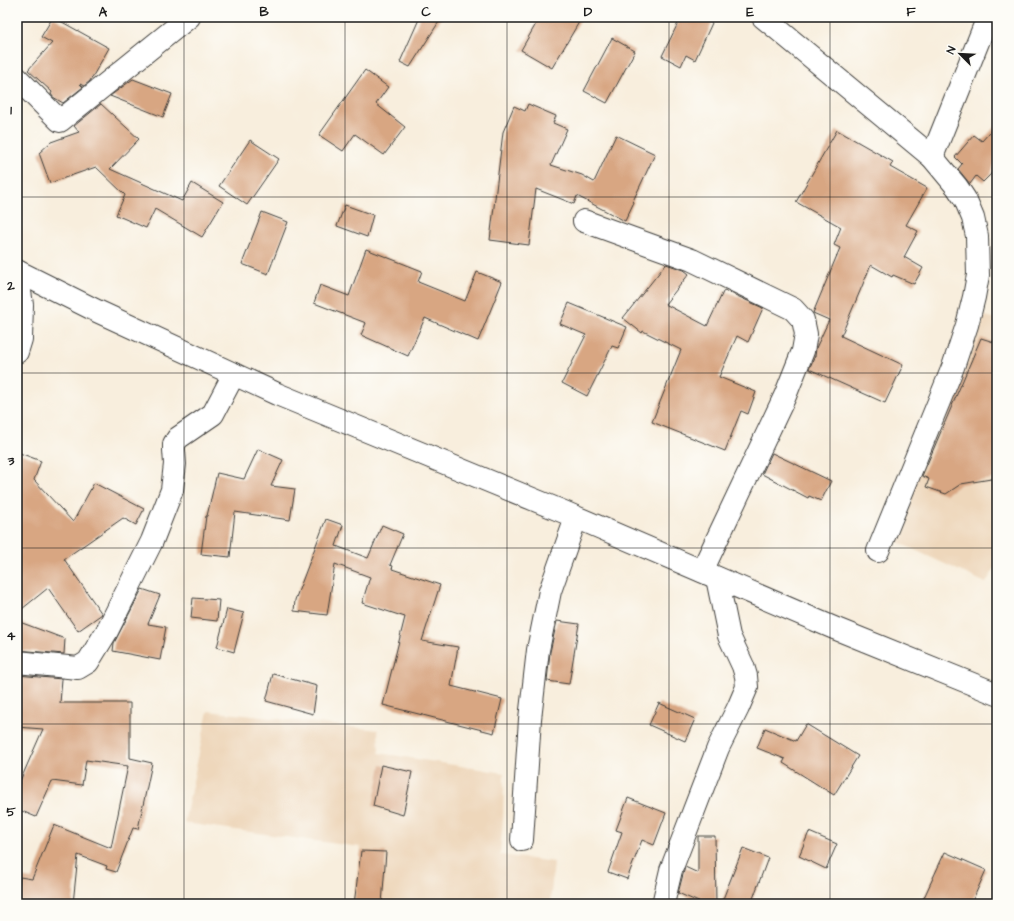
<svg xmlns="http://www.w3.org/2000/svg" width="1014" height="921" font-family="'Architects Daughter',sans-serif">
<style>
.built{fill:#eed7bb}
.building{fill:#d8a682}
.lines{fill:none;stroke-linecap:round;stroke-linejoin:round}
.minor-casing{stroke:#3d3c39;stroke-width:24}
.minor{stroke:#fff;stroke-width:22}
.grid{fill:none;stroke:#1c1c1c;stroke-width:1;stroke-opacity:0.55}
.neatline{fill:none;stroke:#1c1c1c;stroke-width:1.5}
.grid-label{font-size:13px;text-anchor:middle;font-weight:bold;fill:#1c1c1c}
</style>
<rect width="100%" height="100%" fill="#fdfcf7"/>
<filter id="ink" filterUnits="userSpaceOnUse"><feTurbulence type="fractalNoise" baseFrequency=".025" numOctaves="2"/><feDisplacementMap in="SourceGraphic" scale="8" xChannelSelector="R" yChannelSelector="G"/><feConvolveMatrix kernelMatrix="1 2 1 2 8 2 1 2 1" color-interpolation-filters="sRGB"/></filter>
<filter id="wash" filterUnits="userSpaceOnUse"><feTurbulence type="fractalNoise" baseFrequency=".012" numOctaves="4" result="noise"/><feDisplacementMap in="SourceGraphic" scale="16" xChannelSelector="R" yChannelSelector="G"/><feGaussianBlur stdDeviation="0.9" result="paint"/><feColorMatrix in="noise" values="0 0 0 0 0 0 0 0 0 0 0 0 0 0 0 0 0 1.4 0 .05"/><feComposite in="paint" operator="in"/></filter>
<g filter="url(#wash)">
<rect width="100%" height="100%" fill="#f8eedd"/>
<g class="built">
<polygon points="985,316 997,319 997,564 986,583 891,539"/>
<polygon points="208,711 378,730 379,753 504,773 503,819 500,855 554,862 550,904 352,904 361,851 360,847 184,823"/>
</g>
<g id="blocks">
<g class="building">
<polygon points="53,17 109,48 90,81 84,86 80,84 83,87 63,103 53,97 51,94 52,92 28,70 52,43 41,37"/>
<polygon points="420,17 442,17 410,67 400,62"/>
<polygon points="540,17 582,17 552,68 521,50"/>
<polygon points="681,17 700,17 712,23 695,60 686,55 681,66 662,56"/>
<polygon points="612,38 635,51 607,103 584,91"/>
<polygon points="365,70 388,87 376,104 405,127 384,155 355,134 343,151 319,135"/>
<polygon points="133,79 172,94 163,117 110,96"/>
<polygon points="101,104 139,139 110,169 182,201 192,183 223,202 202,237 155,209 146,228 116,215 125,195 96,167 50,183 39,153 51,142 79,132 74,126"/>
<polygon points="528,104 556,116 553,123 567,129 551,165 582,175 594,182 616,135 655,154 633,201 634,202 625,221 577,196 574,204 536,189 529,245 490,240 503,132 514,106 525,111"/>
<polygon points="997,124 997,158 991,174 983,182 976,176 970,184 958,169 962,164 955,157 974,135 982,141"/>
<polygon points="837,130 893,162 890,167 927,188 906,225 918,231 904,257 923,268 914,284 893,275 892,277 871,265 841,336 903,365 885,403 809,369 815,356 816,348 829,320 813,313 840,248 834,245 841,227 796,202"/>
<polygon points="250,140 279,159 247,205 219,186"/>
<polygon points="345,205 373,215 367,237 337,226"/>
<polygon points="262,212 288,222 268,274 242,264"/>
<polygon points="366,249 422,271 418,282 465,301 477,272 502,282 478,341 425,318 408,356 361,335 366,323 314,303 320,285 349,296"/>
<polygon points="666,264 684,270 689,274 665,304 707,326 724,290 763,308 748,342 737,336 719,377 756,392 748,414 741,411 725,451 652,422 681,350 643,331 642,333 623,318"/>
<polygon points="569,303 627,327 618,348 612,346 587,396 562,383 586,335 560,324"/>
<polygon points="981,338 997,343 997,478 961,484 946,494 926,487 929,479 922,476"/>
<polygon points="258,449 283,460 271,486 295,489 290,520 235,512 230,557 201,554 206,516 207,516 217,473 244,479"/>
<polygon points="17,452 41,461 34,480 73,522 94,483 144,509 136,525 123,518 64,559 102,614 78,631 48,588 17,613"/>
<polygon points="772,453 831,481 821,501 809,496 808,498 762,474"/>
<polygon points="326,519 343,525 336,546 368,558 382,525 403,534 390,565 393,566 392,569 440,585 422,641 458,647 451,686 502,699 494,733 383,705 405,617 362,603 370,577 335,564 327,615 294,611 295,600"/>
<polygon points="142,589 160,595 148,624 166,627 160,660 113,651 114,643"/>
<polygon points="193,598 219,600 217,621 191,618"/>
<polygon points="227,609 244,613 234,652 217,647"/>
<polygon points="17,621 65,639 64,654 17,650"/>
<polygon points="557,621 579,624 569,684 547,681 550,652"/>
<polygon points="273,674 317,686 313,714 266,701"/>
<polygon points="17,675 62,679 60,703 130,703 130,758 152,763 138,829 133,828 116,872 106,869 107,866 78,855 73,904 17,904 17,895 20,877 32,879 54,825 111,848 128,766 86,760 82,785 52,781 36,817 17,809 17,788 43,729 17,727"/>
<polygon points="659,703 695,719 685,741 649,725"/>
<polygon points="806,724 858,756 834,795 783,763 785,759 757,748 765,728 796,741"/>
<polygon points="381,765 412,772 403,815 373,806"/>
<polygon points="628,798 666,813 654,845 642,840 627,879 608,872 622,832 616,830"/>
<polygon points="809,832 837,844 826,869 799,856"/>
<polygon points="698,836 715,836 716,904 703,904 678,893 685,867 698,873"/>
<polygon points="743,848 768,858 751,904 721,904"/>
<polygon points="361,851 386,852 382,904 354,904"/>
<polygon points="945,852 986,870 971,904 921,904"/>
</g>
</g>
</g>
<g filter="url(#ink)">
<use href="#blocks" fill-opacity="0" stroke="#3d3c39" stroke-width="1"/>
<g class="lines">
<defs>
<g id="minor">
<polyline points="763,17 932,157 957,187 965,199 973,218 977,236 978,275 974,297 967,325 953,367 878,551"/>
<polyline points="17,78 60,121 189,17"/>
<polyline points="932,157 988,17"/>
<polyline points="584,221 692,260 793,309 803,320 806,334 803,351 785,396 702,571"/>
<polyline points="17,271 97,311 277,394 564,512 834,628 997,694"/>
<polyline points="17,352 21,339 22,305 17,271"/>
<polyline points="17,662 78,668 88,662 107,631 152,541 172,490 175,464 174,450 174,444 178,438 213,414 234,374"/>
<polyline points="522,840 530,719 538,650 550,591 576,518"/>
<polyline points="663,904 671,870 718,748 738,708 747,687 746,676 743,666 729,636 717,578"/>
</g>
</defs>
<use href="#minor" class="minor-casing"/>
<use href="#minor" class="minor"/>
</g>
</g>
<path class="grid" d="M184,17V904M345,17V904M507,17V904M669,17V904M830,17V904M17,197H997M17,373H997M17,548H997M17,724H997"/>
<rect width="1014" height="921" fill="none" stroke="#fdfcf7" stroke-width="44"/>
<g transform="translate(960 54) rotate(294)" stroke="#fdfcf7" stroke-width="3" paint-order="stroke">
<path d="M0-3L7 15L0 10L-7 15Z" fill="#1c1c1c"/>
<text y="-6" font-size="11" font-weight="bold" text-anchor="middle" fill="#1c1c1c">N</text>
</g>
<rect x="22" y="22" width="970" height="877" class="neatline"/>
<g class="grid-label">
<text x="103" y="16">A</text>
<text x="264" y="16">B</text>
<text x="426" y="16">C</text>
<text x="588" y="16">D</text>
<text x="750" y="16">E</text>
<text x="911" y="16">F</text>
<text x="11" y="114">1</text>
<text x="11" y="290">2</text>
<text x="11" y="465">3</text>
<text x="11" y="640">4</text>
<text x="11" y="816">5</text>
</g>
</svg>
